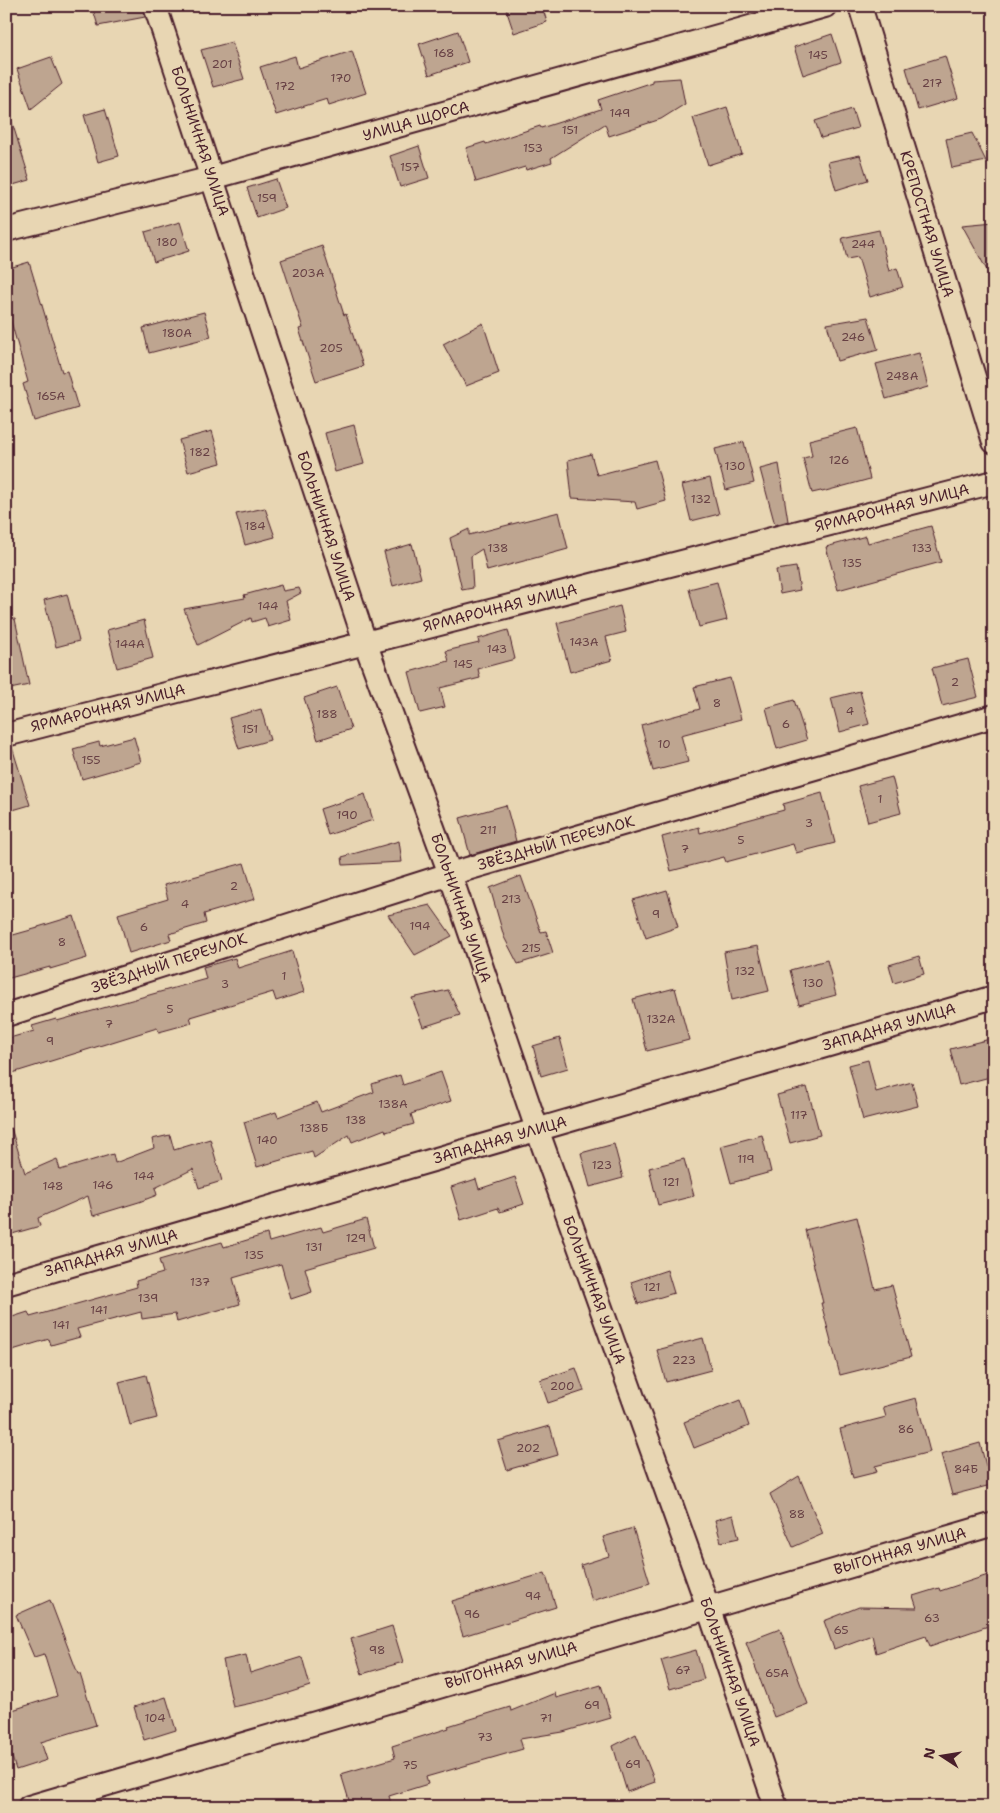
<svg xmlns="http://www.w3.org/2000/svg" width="1000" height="1813" font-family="'Shantell Sans',sans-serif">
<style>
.building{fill:#bea590;stroke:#4a1f2b}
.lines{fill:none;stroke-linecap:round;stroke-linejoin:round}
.street-casing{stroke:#4a1f2b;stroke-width:26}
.street{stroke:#e8d6b3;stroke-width:22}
.labels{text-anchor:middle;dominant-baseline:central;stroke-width:4;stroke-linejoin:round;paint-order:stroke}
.number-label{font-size:12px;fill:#674044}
.street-label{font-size:15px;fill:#4a1f2b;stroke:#e8d6b3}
</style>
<rect width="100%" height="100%" fill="#e8d6b3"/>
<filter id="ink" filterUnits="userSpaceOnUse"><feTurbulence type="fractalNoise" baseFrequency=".02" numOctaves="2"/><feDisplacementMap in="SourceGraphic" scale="10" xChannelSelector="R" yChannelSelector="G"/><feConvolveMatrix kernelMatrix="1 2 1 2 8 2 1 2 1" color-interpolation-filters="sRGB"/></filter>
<g filter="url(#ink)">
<g class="building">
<polygon points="92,6 142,6 145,17 98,26"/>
<polygon points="505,6 542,6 547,22 514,33"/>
<polygon points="458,31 468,62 429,75 419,44"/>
<polygon points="832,34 841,62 803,75 794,47"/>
<polygon points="232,42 244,79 213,87 201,50"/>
<polygon points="352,51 366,93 329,105 327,99 276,115 260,67 295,56 298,68"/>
<polygon points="945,56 958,98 918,110 906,68"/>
<polygon points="51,57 62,84 31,109 17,69"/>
<polygon points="680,78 685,104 661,119 609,136 605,124 551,158 552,162 526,170 525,167 476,182 466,148 485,142 486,144 540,126 541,128 601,109 598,100 652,82 652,80"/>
<polygon points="727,107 742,154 708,165 693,118"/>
<polygon points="105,109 119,156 98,162 84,115"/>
<polygon points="852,109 858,128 821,138 815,121"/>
<polygon points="11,119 30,180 6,187 6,120"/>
<polygon points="972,133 986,161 952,168 946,139"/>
<polygon points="419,146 429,178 400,187 390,156"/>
<polygon points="860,155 868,180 836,190 828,162"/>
<polygon points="276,179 286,208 257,218 247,188"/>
<polygon points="180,222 189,251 154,262 145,232"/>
<polygon points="994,222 994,283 962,225"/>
<polygon points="879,230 889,271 897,268 903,287 870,297 858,257 847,259 842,238"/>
<polygon points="322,246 344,315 346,314 363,366 316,381 299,329 303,328 281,260"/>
<polygon points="29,262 62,372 67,371 78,408 34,421 23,384 28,382 10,318 6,319 6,269"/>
<polygon points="204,312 211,337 149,353 143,328"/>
<polygon points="868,317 878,350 837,361 827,324"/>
<polygon points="483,323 499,373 466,386 443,344"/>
<polygon points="919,353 928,387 886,399 876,364"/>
<polygon points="354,425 364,464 335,472 325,433"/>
<polygon points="857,428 870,479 822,492 821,491 812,493 803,458 812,456 809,440"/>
<polygon points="212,431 221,463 188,472 179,440"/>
<polygon points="744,442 754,483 726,490 715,449"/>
<polygon points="591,454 597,475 655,460 666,501 637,509 635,502 572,498 568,460"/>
<polygon points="779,464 788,521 775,525 760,469"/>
<polygon points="710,478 719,514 691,521 682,485"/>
<polygon points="265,508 275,537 245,545 236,514"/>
<polygon points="559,512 568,549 487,571 482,549 471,556 473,588 462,590 450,538 469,529 469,535"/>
<polygon points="931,526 941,562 838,590 826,547 866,536 868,543"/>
<polygon points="412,544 421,578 393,586 384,552"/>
<polygon points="796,567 800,590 780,594 776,570"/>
<polygon points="717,582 727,620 699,627 689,589"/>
<polygon points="281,585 283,591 299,588 301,593 286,601 291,620 268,627 265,618 252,622 251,618 198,645 184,609 245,598 244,595"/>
<polygon points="67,594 79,641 56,647 44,600"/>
<polygon points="620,606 626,632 606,637 612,660 570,672 557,623"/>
<polygon points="15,619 29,685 10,689 6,673 6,620"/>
<polygon points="144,620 153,658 117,668 107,630"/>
<polygon points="508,630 515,659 478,669 480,678 440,688 445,707 420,713 409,672 449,661 446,651 479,643 478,639"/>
<polygon points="968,659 978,697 942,706 932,668"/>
<polygon points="730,678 741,719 681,735 688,762 653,771 641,725 700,709 694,687"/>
<polygon points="337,687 351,729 318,740 304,698"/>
<polygon points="860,691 869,724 840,732 831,698"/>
<polygon points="794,700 807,740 777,749 766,708"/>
<polygon points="261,709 270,740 239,749 229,718"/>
<polygon points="134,737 141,762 82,779 73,749 99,742 100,746"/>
<polygon points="12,747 30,805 6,812 6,748"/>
<polygon points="892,777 901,813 868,822 858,786"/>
<polygon points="822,793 835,843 796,853 793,844 726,862 724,857 671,871 662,837 699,827 700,833 784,810 783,804"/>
<polygon points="365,794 373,820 328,835 320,809"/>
<polygon points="506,805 516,841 470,855 460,818"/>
<polygon points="399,841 402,862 343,865 342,857"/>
<polygon points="244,863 255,899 204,914 206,923 169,934 171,940 129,953 118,914 168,899 164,885"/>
<polygon points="521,876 541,932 546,931 553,953 518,964 504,937 490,888"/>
<polygon points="667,890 678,927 646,938 633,900"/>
<polygon points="430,905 452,936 415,955 388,915"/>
<polygon points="74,916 87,958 50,969 50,967 6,979 6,937 38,928 38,927"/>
<polygon points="758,946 769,991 732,1000 724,952"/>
<polygon points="292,951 304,992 276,1001 273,992 190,1017 192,1023 159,1032 157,1028 6,1075 6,1039 34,1031 32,1026 56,1019 57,1021 206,979 203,967 235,958 238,968"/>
<polygon points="919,956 924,974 894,983 889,965"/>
<polygon points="827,960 836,995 799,1005 790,970"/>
<polygon points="675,988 689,1040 647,1051 633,999"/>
<polygon points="448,990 460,1015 423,1027 412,998"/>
<polygon points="560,1038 568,1068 541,1076 533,1046"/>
<polygon points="994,1038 994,1076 959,1085 950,1049"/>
<polygon points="868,1060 876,1092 912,1082 918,1106 863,1120 849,1065"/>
<polygon points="441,1072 451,1101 411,1114 414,1124 386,1132 385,1129 352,1142 349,1135 314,1158 312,1151 257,1167 244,1122 276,1112 278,1117 317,1102 321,1112 374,1092 372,1084 400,1075 403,1085"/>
<polygon points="807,1087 820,1135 790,1143 777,1095"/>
<polygon points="11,1128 25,1173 57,1159 60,1170 113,1154 115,1163 154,1148 152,1139 170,1135 174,1150 210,1139 222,1181 199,1188 193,1169 155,1188 157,1195 139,1202 93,1216 88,1196 38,1218 40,1226 12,1234 6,1215 6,1129"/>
<polygon points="762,1135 771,1172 731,1183 721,1146"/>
<polygon points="614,1144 623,1178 590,1187 581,1153"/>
<polygon points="684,1159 694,1196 658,1205 649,1168"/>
<polygon points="515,1177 524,1204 500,1212 498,1208 461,1220 451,1187 476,1179 479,1189"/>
<polygon points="857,1217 875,1289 892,1285 911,1357 840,1375 821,1303 823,1303 805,1230"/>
<polygon points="366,1219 374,1248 305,1268 312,1292 291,1299 281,1264 233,1278 240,1304 177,1322 175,1314 142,1319 141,1312 77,1329 80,1337 51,1345 49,1339 6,1352 6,1319 28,1312 30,1317 137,1287 136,1281 163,1273 159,1260 222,1242 224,1247 267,1234 269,1242 321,1227 323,1232"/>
<polygon points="667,1270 674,1293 638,1304 631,1282"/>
<polygon points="703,1338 711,1370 666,1382 657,1350"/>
<polygon points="576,1368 584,1391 548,1403 540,1380"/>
<polygon points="146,1375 157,1418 130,1425 119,1382"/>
<polygon points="916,1398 930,1452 875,1466 877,1472 853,1478 840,1429 886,1417 883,1407"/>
<polygon points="740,1400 749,1426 694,1448 684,1422"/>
<polygon points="550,1426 558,1455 507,1470 498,1441"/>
<polygon points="980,1443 991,1485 952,1495 941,1454"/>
<polygon points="799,1476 823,1534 793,1547 770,1494"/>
<polygon points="733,1515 739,1538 721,1542 715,1520"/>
<polygon points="633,1528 650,1583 592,1601 581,1565 609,1556 603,1537"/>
<polygon points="545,1573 556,1607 463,1636 452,1601"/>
<polygon points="994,1573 994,1624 930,1646 926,1636 876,1653 872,1635 834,1649 824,1621 859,1607 917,1608 913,1596 939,1588 940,1591"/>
<polygon points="50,1600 78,1674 80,1674 96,1725 41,1742 47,1760 16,1770 6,1738 6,1712 57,1696 44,1654 34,1657 16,1615"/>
<polygon points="392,1626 403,1662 362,1674 351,1639"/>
<polygon points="780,1629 808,1704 774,1717 746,1642"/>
<polygon points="696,1650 704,1679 670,1689 661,1660"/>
<polygon points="246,1655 250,1673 302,1657 310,1686 266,1700 233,1707 223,1660"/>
<polygon points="601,1685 611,1718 563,1732 520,1739 523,1749 426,1777 428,1784 389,1796 392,1807 351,1807 341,1774 395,1758 392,1746 449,1728 448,1726 510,1707 511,1711 555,1693 556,1698"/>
<polygon points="166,1697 176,1730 144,1740 134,1707"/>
<polygon points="636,1734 655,1782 627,1792 613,1746"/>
</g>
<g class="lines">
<defs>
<g id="street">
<polyline points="155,6 365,642 450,874 537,1129 708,1607 776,1807"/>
<polyline points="860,6 994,442"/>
<polyline points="6,230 212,178 825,6"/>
<polyline points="6,735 994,482"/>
<polyline points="6,1015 450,874 994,716"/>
<polyline points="6,1284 994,997"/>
<polyline points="29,1807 994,1524"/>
</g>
</defs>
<use href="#street" class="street-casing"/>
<use href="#street" class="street"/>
</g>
</g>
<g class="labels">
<g class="number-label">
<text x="444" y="53">168</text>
<text x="818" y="55">145</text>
<text x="222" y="64">201</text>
<text x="341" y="78">170</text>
<text x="932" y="83">217</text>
<text x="285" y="86">172</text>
<text x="620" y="113">149</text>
<text x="570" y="130">151</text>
<text x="533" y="148">153</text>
<text x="410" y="167">157</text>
<text x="267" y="198">159</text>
<text x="167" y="242">180</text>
<text x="863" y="244">244</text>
<text x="308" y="273">203А</text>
<text x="177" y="333">180А</text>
<text x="853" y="337">246</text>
<text x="331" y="348">205</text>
<text x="902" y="376">248А</text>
<text x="51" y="396">165А</text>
<text x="200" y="452">182</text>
<text x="839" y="460">126</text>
<text x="735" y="466">130</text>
<text x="701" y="499">132</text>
<text x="255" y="526">184</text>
<text x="498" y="548">138</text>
<text x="922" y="548">133</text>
<text x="852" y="563">135</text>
<text x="268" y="606">144</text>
<text x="584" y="642">143А</text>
<text x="130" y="644">144А</text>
<text x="497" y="649">143</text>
<text x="463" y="664">145</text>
<text x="955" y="682">2</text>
<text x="717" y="703">8</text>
<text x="850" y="711">4</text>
<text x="327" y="714">188</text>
<text x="786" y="724">6</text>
<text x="250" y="729">151</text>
<text x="664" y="744">10</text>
<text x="91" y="760">155</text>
<text x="880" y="799">1</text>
<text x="347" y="815">190</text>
<text x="809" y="823">3</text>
<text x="488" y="830">211</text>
<text x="741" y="840">5</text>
<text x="685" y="849">7</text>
<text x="234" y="886">2</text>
<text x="511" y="899">213</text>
<text x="185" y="904">4</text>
<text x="656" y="914">9</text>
<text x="420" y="926">194</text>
<text x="144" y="927">6</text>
<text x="62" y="942">8</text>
<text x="531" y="948">215</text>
<text x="745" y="971">132</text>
<text x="284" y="976">1</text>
<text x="813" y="983">130</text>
<text x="225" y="984">3</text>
<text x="170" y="1009">5</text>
<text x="661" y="1019">132А</text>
<text x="109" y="1024">7</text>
<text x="50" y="1041">9</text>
<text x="393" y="1104">138А</text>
<text x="799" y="1115">117</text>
<text x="356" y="1120">138</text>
<text x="314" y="1128">138Б</text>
<text x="267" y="1140">140</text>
<text x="746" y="1159">119</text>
<text x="602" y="1165">123</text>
<text x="144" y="1176">144</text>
<text x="671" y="1182">121</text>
<text x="103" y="1185">146</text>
<text x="53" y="1186">148</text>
<text x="356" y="1238">129</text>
<text x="314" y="1247">131</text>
<text x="254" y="1255">135</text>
<text x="200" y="1282">137</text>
<text x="652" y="1287">121</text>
<text x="148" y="1298">139</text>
<text x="99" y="1310">141</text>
<text x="61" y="1325">141</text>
<text x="684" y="1360">223</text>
<text x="562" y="1386">200</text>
<text x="906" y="1429">86</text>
<text x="528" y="1448">202</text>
<text x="966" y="1469">84Б</text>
<text x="797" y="1514">88</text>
<text x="533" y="1596">94</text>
<text x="472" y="1614">96</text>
<text x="932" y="1618">63</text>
<text x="841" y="1630">65</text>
<text x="377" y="1650">98</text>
<text x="683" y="1670">67</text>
<text x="777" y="1673">65А</text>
<text x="592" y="1705">69</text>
<text x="155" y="1718">104</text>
<text x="546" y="1718">71</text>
<text x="485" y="1737">73</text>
<text x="633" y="1764">69</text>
<text x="410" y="1765">75</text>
</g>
<g class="street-label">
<text transform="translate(416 121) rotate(-16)">УЛИЦА ЩОРСА</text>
<text transform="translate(200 141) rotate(72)">БОЛЬНИЧНАЯ УЛИЦА</text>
<text transform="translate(927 224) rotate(73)">КРЕПОСТНАЯ УЛИЦА</text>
<text transform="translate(892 508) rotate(-14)">ЯРМАРОЧНАЯ УЛИЦА</text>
<text transform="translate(326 526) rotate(72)">БОЛЬНИЧНАЯ УЛИЦА</text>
<text transform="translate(500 608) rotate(-14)">ЯРМАРОЧНАЯ УЛИЦА</text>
<text transform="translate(108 708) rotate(-14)">ЯРМАРОЧНАЯ УЛИЦА</text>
<text transform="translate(556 843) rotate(-16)">ЗВЁЗДНЫЙ ПЕРЕУЛОК</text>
<text transform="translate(461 908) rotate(71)">БОЛЬНИЧНАЯ УЛИЦА</text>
<text transform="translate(169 963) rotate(-18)">ЗВЁЗДНЫЙ ПЕРЕУЛОК</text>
<text transform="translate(889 1027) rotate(-16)">ЗАПАДНАЯ УЛИЦА</text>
<text transform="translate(500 1140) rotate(-16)">ЗАПАДНАЯ УЛИЦА</text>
<text transform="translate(111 1253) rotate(-16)">ЗАПАДНАЯ УЛИЦА</text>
<text transform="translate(594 1290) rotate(70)">БОЛЬНИЧНАЯ УЛИЦА</text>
<text transform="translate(900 1551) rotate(-16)">ВЫГОННАЯ УЛИЦА</text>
<text transform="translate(511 1665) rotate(-16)">ВЫГОННАЯ УЛИЦА</text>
<text transform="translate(730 1672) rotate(71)">БОЛЬНИЧНАЯ УЛИЦА</text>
</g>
</g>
<rect width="1000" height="1813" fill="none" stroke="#e8d6b3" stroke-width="25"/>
<rect x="12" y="12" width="975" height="1788" fill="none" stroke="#4a1f2b" stroke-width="2" filter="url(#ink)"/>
<g transform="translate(942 1756) rotate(282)" stroke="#e8d6b3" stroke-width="4" paint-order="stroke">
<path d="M0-4L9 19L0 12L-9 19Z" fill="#4a1f2b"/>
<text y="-8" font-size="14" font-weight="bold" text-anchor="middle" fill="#4a1f2b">N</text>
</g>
</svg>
